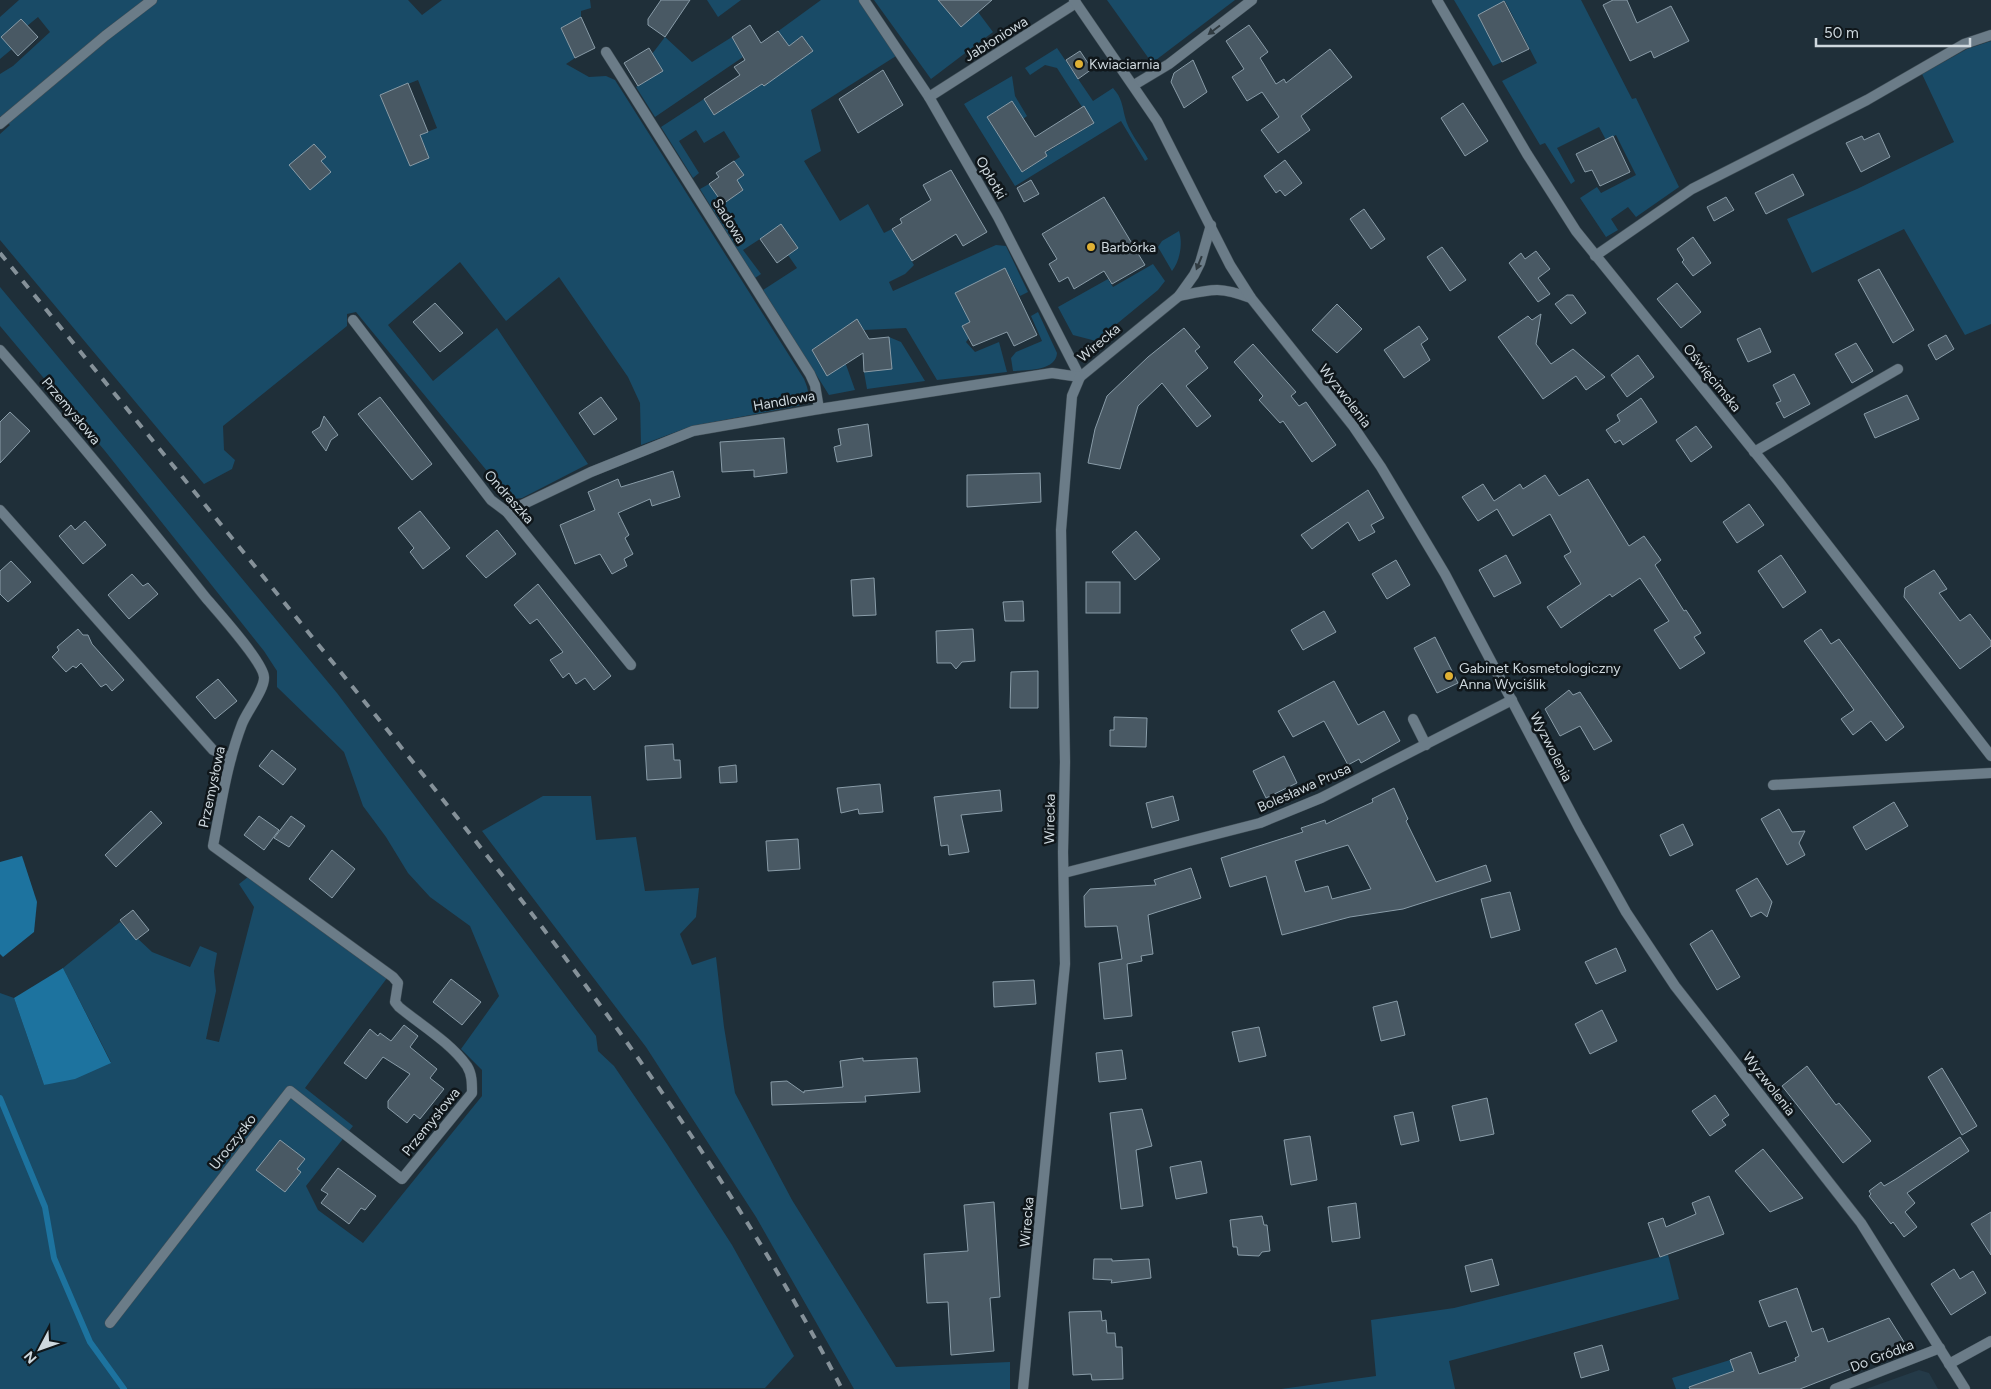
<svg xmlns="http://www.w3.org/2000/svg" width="1991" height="1389" font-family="Figtree,sans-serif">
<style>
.built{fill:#243a48}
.green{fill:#194b67;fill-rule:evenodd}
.water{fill:#1d739f}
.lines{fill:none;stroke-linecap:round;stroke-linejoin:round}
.stream{stroke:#1d739f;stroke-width:6}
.building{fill:#495964;stroke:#899ca8;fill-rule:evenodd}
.service-casing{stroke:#3f4d55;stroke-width:11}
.minor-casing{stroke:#3f4d55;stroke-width:11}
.tertiary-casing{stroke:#3f4d55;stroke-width:11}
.service{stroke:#6b7c88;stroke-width:10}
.minor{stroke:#6b7c88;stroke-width:10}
.tertiary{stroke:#6b7c88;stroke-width:10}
.rail{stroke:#859199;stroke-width:4;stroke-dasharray:9 9;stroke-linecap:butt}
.oneway{fill:#2f3a40}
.poi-dot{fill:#dfb034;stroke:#0f161a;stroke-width:2}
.labels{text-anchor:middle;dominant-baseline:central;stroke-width:5;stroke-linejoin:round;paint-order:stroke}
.street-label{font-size:14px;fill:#ced8de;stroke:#0f161a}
.poi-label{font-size:14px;fill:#ced8de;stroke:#0f161a;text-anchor:start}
</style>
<rect width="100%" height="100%" fill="#1f2f39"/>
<polygon class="built" points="1919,1370 1929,1373 1938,1389 1866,1389"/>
<g class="green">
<path d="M19,0H408L422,15L442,0H590L591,8L581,11V17L561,28L575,58L566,64L589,77L606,76L615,80L804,379C809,391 812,400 798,406L692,426L641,445L640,403L628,377L559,277L506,321L460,262L388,325L433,381L497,328L588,464L522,498L513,499L506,494L356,312L347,314V326L223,426L224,450L235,460L232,469L204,484L0,240V134L10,125L0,116V74L13,66L50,32L38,17L27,26L1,37L12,49L0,59V17ZM418,80L437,128L420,135L429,158L410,166L380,95Z"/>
<polygon points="707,0 741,0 718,17"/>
<polygon points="821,0 859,0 896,56 811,110 821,151 804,161 840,221 868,204 884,233 892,229 914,265 905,274 889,282 893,291 996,245 1006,246 1028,292 1020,296 1005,268 959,299 964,311 976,307 979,317 962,326 969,338 966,342 975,352 999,342 1007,372 937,380 906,328 864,330 857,320 812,350 827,375 844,359 855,390 829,395 763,290 797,268 788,255 760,239 743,250 761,274 755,278 700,189 709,184 723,204 743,190 737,180 744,175 734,161 740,157 724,131 704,143 696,130 679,141 699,173 693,178 661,127 704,99 714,115 813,51 802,36 789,46 777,32"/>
<polygon points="874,0 950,0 978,12 993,32 931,79"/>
<polygon points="1107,0 1235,0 1152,63"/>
<polygon points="1454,0 1581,0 1632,99 1636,98 1679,187 1636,217 1628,207 1611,219 1618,230 1606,237 1580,198 1597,187 1601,193 1636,175 1616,135 1606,140 1599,127 1557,148 1575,181 1571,184 1545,143 1540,145 1502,81 1537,63 1505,1 1478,15 1502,62 1493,66"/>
<polygon points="665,37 692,62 732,37 743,57 655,117 636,87 663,71 652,54"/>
<polygon points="1991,41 1991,324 1965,335 1904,229 1812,273 1787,219 1857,189 1954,142 1922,74 1967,49"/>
<path d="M1057,48L1093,101L1113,88C1122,98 1122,105 1125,117C1128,131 1141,146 1148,159L1145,161L1121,121L1015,186L964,104L1012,76L1015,96L1027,116L1023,119L1012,101L987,117L1023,172L1047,156L1045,153L1093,124L1057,68L1045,65L1030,75L1025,68Z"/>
<path d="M1179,231C1183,243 1180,261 1172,271L1158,247L1162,241Z"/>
<polygon points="1153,264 1165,281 1158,290 1096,341 1073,335 1058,307 1108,279 1113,287"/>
<polygon points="0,287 337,693 596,1036 598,1051 614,1066 667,1144 732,1245 794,1356 765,1388 0,1389 0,993 14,998 44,1085 111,1062 63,968 120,922 152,952 190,967 200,946 217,953 214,971 216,991 206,1039 219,1042 254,907 239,884 248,877 387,978 305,1088 353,1126 306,1186 318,1210 363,1243 482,1096 482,1070 461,1049 499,996 470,926 430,897 408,873 386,837 363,806 344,752 277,687 277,671 264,651 105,451 0,326"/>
<path d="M1038,312L1057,353C1056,371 1027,370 1013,371L1011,358L1016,352L1042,341L1031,316Z"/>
<polygon points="889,337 901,342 925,381 867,389 864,372 892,369"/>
<polygon points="543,796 591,796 596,840 636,837 645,891 699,888 696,917 680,934 692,965 716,957 724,1027 735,1093 792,1200 896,1367 1010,1362 1010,1389 854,1389 756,1217 646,1047 482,831"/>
<polygon points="1668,1255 1679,1299 1449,1361 1455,1389 1281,1389 1376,1376 1371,1320 1454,1308"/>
<polygon points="1730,1360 1741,1389 1709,1382 1687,1389 1676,1389 1672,1378"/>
</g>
<g class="water">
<polygon points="22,856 37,902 34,932 3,957 0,954 0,862"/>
<polygon points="63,968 111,1063 75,1079 44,1085 14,998"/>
</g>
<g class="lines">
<polyline class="stream" points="0,1098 45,1207 54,1258 90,1342 124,1389"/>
</g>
<g class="building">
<polygon points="661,0 690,0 665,37 648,25 648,19"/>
<polygon points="938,0 992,0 961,27"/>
<polygon points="1613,0 1627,0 1637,23 1671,6 1689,41 1654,58 1651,51 1630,61 1603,5"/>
<polygon points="1504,1 1529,49 1502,62 1478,15"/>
<polygon points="581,17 595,48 575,58 561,28"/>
<polygon points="21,19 38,37 18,56 1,37"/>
<polygon points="750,25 761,43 778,31 789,46 802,36 813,51 764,86 762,84 714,115 704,99 740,75 734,67 745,60 732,37"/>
<polygon points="1249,25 1268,52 1260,58 1276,84 1284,79 1286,83 1330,49 1352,77 1301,116 1310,130 1278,153 1261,130 1279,117 1262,92 1247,101 1232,77 1244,69 1226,41"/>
<polygon points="649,48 663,71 638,86 624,63"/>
<polygon points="1080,51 1092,69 1078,79 1066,60"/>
<polygon points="1193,60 1207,92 1184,108 1171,82 1174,73"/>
<polygon points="883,70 903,105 858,133 839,99"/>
<polygon points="408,83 428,132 420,135 429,158 410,166 380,95"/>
<polygon points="1012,101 1035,137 1084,106 1094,123 1045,152 1047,156 1022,172 987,117"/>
<polygon points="1463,103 1488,141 1465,156 1441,118"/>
<polygon points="1879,133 1890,157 1861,172 1846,143 1862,136 1864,140"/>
<polygon points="1613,136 1630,172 1600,186 1592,170 1585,172 1576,154"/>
<polygon points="314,144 326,157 321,161 331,172 310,190 289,165"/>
<polygon points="1285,160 1302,183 1285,196 1280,190 1276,193 1264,176"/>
<polygon points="734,161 744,175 737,180 743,190 723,204 709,184 719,177 716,173"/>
<polygon points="951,170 987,232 963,246 956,234 912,261 892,229 902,223 900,219 931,200 923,185"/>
<polygon points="1793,174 1804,195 1766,214 1755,193"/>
<polygon points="1031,180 1039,194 1024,202 1017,188"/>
<polygon points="1104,197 1145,265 1112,284 1104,271 1074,289 1068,277 1059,282 1049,264 1057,259 1042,234"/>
<polygon points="1726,197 1734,210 1714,221 1707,207"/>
<polygon points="1364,209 1385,239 1371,249 1350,219"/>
<polygon points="781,224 798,248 777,263 760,239"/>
<polygon points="1693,237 1711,263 1693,276 1682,262 1684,260 1677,249"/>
<polygon points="1442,247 1466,280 1450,291 1427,257"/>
<polygon points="1536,251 1550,269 1538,278 1550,294 1538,302 1509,263 1521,253 1525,259"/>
<polygon points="1005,268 1037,335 1014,346 1007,332 973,346 962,326 970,322 955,293"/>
<polygon points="1879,269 1914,330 1893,343 1858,280"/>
<polygon points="1677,283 1701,312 1681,328 1657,299"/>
<polygon points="1567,295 1573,295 1586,313 1571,324 1555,304"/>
<polygon points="435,303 463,333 440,352 413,322"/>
<polygon points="1337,304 1362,329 1337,353 1312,330"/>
<polygon points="1541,314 1536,344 1551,364 1573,349 1605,377 1586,390 1576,376 1543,399 1498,337 1528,316 1532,320"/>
<polygon points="857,319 869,339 889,337 892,369 864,372 863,353 827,376 812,350"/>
<polygon points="1419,326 1428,339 1421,344 1430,360 1404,378 1384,350"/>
<polygon points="1184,328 1200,347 1195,351 1208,368 1186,386 1211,416 1197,427 1162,383 1138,406 1120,469 1088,463 1095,429 1107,396 1148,357"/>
<polygon points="1760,328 1771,352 1748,362 1737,339"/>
<polygon points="1946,335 1954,349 1936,360 1928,345"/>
<polygon points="1856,343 1873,371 1852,383 1835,354"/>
<polygon points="1253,344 1296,392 1291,396 1299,406 1306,402 1336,445 1312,462 1283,421 1280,423 1259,400 1263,396 1234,362"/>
<polygon points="1638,355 1654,377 1627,397 1611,375"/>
<polygon points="1794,374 1810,404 1784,418 1776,403 1781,401 1773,385"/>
<polygon points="1907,395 1919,419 1875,438 1864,414"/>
<polygon points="380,397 432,464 412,480 358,414"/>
<polygon points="601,397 617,419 594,435 579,413"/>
<polygon points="1641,398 1657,422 1623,445 1620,440 1615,443 1606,430 1620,421 1617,415"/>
<polygon points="10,412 30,431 0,463 0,422"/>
<polygon points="324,416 338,435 331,440 326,451 312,432 320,427"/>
<polygon points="868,424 872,456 837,462 834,447 841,445 838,429"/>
<polygon points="1696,426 1712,447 1691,462 1676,440"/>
<polygon points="784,438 787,473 754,477 754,470 722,472 720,442"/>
<polygon points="673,471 680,497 652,506 650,499 618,513 629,535 625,538 633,554 624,559 627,566 612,574 600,554 575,564 560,525 595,510 588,492 618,479 621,487"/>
<polygon points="1040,473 1041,502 967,507 967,475"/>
<polygon points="1545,475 1559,496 1588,479 1629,546 1644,536 1661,560 1655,565 1684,611 1686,610 1701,633 1694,637 1705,653 1680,669 1654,630 1669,621 1640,578 1612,597 1610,594 1561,628 1547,607 1581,584 1564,556 1571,552 1550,514 1513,536 1497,509 1478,521 1462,497 1483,484 1494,501 1520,484 1523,489"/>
<polygon points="1368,490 1384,518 1371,525 1375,532 1359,541 1348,522 1312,549 1301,535"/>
<polygon points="1749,504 1764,525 1737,543 1723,522"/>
<polygon points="420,511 450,548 423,569 410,552 414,548 398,528"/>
<polygon points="85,521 106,545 83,564 59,536 71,525 75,530"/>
<polygon points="497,530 516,554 486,578 466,556"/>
<polygon points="1136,531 1160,559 1135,580 1112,552"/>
<polygon points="1506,555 1521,583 1494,597 1479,570"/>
<polygon points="1781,555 1806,592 1783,608 1758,571"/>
<polygon points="1396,560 1410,585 1387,599 1372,574"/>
<polygon points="11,561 31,582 8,602 0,594 0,571"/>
<polygon points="1934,570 1947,589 1939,593 1960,621 1970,614 1991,641 1991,646 1960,669 1904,597 1905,588"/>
<polygon points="132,574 143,586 148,583 158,594 129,619 108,595"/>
<polygon points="874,578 876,615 853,616 851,580"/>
<rect x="1086" y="582" width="34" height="31"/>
<polygon points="538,584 611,676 594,690 585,678 576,684 569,673 563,678 550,660 563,652 537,619 530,624 514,605"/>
<polygon points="1023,601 1024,621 1005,621 1003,602"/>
<polygon points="1324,611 1336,632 1303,650 1291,630"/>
<polygon points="78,629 83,635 88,635 92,644 124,680 112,691 106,684 101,687 81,663 76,668 73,666 66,672 52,657 59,650 57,647"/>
<polygon points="973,629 975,661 962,662 956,669 951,663 937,663 936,631"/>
<polygon points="1821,629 1831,644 1839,639 1904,727 1886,741 1871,721 1853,735 1841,719 1854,710 1804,641"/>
<polygon points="1435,637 1458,683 1437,693 1414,648"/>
<polygon points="1038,671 1038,708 1010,708 1011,672"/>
<polygon points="218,679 237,701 215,719 196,697"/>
<polygon points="1334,681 1358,725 1384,711 1400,741 1361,763 1359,759 1348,765 1324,721 1293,737 1278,711"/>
<polygon points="1569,690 1573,695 1580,692 1612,741 1594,750 1580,726 1560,736 1545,709"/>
<polygon points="1114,717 1147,718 1146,747 1110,746 1110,730 1114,730"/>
<polygon points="673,744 674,760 680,760 681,778 647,780 645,746"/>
<polygon points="272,750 296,769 283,785 259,766"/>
<polygon points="1284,756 1297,783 1266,798 1253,771"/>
<polygon points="736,765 737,782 720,783 719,767"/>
<polygon points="880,784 883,812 859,814 858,809 841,813 837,788"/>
<path d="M1394,788L1408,819L1406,821L1436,882L1486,865L1491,881L1403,909L1350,917L1282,935L1266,876L1230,887L1221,858L1303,832L1301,828L1325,820L1326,824L1373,802L1372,799ZM1348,845L1371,889L1332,899L1328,886L1305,892L1295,861Z"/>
<polygon points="1000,790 1002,811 961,815 969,852 949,855 948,845 941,846 934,797"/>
<polygon points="1173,796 1179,820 1152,828 1146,803"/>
<polygon points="1894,802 1908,826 1866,850 1853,827"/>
<polygon points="1779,809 1792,832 1805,831 1799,843 1805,855 1787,865 1761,819"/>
<polygon points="151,811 162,823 116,867 105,855"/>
<polygon points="259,816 279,830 264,850 244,835"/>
<polygon points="291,816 305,826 289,847 274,838"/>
<polygon points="1683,824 1693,845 1670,856 1660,835"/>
<polygon points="798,839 800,869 768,871 766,841"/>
<polygon points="332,850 355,869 332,898 309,879"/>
<polygon points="1191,868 1201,898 1148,915 1153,954 1141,956 1142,961 1127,964 1132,1016 1104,1019 1099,963 1122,959 1117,926 1085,927 1084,896 1090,889 1156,885 1154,880"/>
<polygon points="1757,878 1772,902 1767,917 1761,912 1751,917 1736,890"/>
<polygon points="1510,892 1520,930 1491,938 1481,899"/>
<polygon points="133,910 149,930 136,940 120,920"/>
<polygon points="1712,930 1740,977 1717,990 1690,944"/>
<polygon points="1616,948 1626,971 1596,984 1585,962"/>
<polygon points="451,979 481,1002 462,1025 433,1002"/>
<polygon points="1034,980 1036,1004 994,1007 993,982"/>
<polygon points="1397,1001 1405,1035 1381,1041 1373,1007"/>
<polygon points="1602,1010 1617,1041 1590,1054 1575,1024"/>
<polygon points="404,1025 418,1036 410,1047 437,1069 430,1078 444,1089 420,1119 414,1114 407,1123 388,1108 388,1101 410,1074 383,1057 366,1079 344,1063 370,1029 378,1036 380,1033 391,1041"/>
<polygon points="1259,1027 1266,1056 1239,1062 1232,1032"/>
<polygon points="1122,1050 1126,1079 1099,1082 1096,1053"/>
<polygon points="863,1058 863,1061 917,1058 920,1092 865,1096 866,1102 772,1105 771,1082 787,1081 804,1093 804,1091 843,1087 840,1061"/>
<polygon points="1807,1066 1836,1105 1839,1103 1871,1141 1843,1163 1782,1086"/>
<polygon points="1942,1068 1977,1126 1962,1135 1928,1077"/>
<polygon points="1715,1095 1729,1115 1722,1120 1726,1125 1710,1136 1692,1111"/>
<polygon points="1487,1098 1494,1134 1460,1141 1452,1106"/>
<polygon points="1142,1109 1152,1146 1136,1150 1143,1206 1121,1209 1110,1113"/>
<polygon points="1413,1112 1419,1141 1401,1145 1394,1116"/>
<polygon points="1310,1136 1317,1180 1291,1185 1284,1140"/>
<polygon points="1960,1137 1969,1151 1907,1193 1915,1203 1905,1212 1917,1227 1904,1237 1893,1222 1891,1224 1869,1196 1871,1194 1869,1191 1881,1182 1884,1186 1896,1179"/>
<polygon points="280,1140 305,1159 297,1169 301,1172 285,1192 256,1170"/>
<polygon points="1763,1149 1803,1198 1770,1212 1735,1171"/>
<polygon points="1201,1161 1207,1193 1176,1199 1170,1167"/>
<polygon points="338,1168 376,1196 365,1210 361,1208 349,1224 321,1203 328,1194 321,1190"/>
<polygon points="1709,1196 1724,1234 1660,1257 1648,1223 1663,1218 1666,1227 1696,1214 1692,1203"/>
<polygon points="994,1202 1000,1297 990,1298 994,1351 951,1355 948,1302 927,1303 924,1254 968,1251 964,1205"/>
<polygon points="1356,1203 1360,1238 1332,1242 1328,1207"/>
<polygon points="1991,1212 1991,1255 1971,1224"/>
<polygon points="1262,1216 1264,1225 1267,1225 1270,1251 1262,1252 1259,1256 1238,1255 1237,1247 1233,1247 1230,1220"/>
<polygon points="1094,1259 1112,1259 1112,1261 1149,1259 1151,1278 1111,1283 1112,1280 1093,1279"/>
<polygon points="1492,1259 1499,1285 1471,1292 1465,1266"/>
<polygon points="1954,1269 1960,1279 1973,1271 1986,1293 1951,1315 1931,1284"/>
<polygon points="1797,1288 1812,1332 1823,1328 1828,1342 1889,1318 1904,1342 1902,1349 1800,1389 1690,1389 1689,1387 1734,1371 1730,1360 1751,1352 1759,1374 1796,1361 1795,1358 1799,1356 1786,1321 1769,1327 1759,1301"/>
<polygon points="1101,1311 1102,1321 1106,1320 1107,1333 1115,1333 1116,1347 1122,1347 1123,1379 1092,1380 1091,1374 1073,1375 1069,1312"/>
<polygon points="1602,1345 1609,1370 1581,1378 1574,1353"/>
</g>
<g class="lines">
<defs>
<g id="service">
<polyline points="864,0 929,97"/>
<polyline points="0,124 105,36 152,0"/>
<polyline points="1754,452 1898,369"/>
<polyline points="0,510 213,750 231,758"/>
<polyline points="1413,719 1426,745"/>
<polyline points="1773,785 1991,773"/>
</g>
<g id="minor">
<polyline points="1437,0 1527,154 1576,231 1779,482 1991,756"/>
<polyline points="1076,3 929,97 998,217 1080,377"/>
<polyline points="606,52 810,374 815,385 819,409"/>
<polyline points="1134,85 1169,64 1252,0"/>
<polyline points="1595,256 1692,189 1867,100 1964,44 1991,35"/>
<path d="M1179,296C1212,289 1219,286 1251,298"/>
<polyline points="353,320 491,500 507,512 631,665"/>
<path d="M0,350C71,431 139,514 206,598C218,612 263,662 264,677C265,689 247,711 242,724C227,763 221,805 213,846L393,977L398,983L395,1002L399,1007C421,1025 451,1043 467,1066C472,1074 472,1083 472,1093L402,1179L290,1091L110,1323"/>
<polyline points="507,512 591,472 693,431 819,409 1052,373 1080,377"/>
<polyline points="1064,873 1260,823 1321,798 1512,700"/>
<polyline points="1949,1364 1991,1341"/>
<polyline points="1023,1389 1065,964 1063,852 1065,762 1061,530 1072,396 1080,377 1179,296 1194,275 1200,263 1211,225"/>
<polyline points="1835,1389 1940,1348"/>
</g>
<polyline id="tertiary" points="1074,0 1157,121 1230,265 1251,298 1353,426 1381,467 1445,574 1579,828 1626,912 1675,986 1861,1223 1965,1389"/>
</defs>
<use href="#service" class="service-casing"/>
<use href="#minor" class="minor-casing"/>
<use href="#tertiary" class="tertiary-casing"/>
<use href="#service" class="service"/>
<use href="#minor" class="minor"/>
<use href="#tertiary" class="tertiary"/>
<path class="rail" d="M0,253C123,404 246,555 368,706C542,922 714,1142 842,1389"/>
</g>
<defs><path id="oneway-solid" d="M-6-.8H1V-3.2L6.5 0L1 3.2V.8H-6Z" transform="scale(1.25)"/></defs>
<g class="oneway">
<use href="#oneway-solid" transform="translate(1214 30) rotate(143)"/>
<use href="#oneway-solid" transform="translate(1199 263) rotate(112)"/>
</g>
<g class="poi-dot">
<circle cx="1079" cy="64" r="5"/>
<circle cx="1091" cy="247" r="5"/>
<circle cx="1449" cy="676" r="5"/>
</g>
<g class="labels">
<g class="street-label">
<text transform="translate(996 39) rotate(-32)">Jabłoniowa</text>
<text transform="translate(991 178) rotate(60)">Opłotki</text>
<text transform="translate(729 221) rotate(58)">Sadowa</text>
<text transform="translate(1099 343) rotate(-40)">Wirecka</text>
<text transform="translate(1712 378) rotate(51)">Oświęcimska</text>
<text transform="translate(1345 396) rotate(52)">Wyzwolenia</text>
<text transform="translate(784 401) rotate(-10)">Handlowa</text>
<text transform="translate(71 411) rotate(50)">Przemysłowa</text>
<text transform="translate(509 497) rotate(48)">Ondraszka</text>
<text transform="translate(1551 747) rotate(63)">Wyzwolenia</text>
<text transform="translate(212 787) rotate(-78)">Przemysłowa</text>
<text transform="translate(1304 788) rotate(-24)">Bolesława Prusa</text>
<text transform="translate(1050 819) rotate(-89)">Wirecka</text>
<text transform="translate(1769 1084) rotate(52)">Wyzwolenia</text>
<text transform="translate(431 1122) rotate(-51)">Przemysłowa</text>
<text transform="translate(233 1142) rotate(-52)">Uroczysko</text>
<text transform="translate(1027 1222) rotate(-85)">Wirecka</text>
<text transform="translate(1882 1356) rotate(-21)">Do Gródka</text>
</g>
<g class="poi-label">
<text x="1089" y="64">Kwiaciarnia</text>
<text x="1101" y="247">Barbórka</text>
<text x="1459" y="668">Gabinet Kosmetologiczny<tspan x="1459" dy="16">Anna Wyciślik</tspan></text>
</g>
</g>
<g transform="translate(40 1349) rotate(229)" stroke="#0f161a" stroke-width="4" paint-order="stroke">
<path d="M0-4L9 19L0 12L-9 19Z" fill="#ced8de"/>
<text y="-8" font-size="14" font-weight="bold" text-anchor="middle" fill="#ced8de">N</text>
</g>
<path d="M1816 38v8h154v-8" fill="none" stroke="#ced8de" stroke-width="2.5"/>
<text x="1824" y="38" font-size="15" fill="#ced8de" stroke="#0f161a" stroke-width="4" paint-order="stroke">50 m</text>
</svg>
